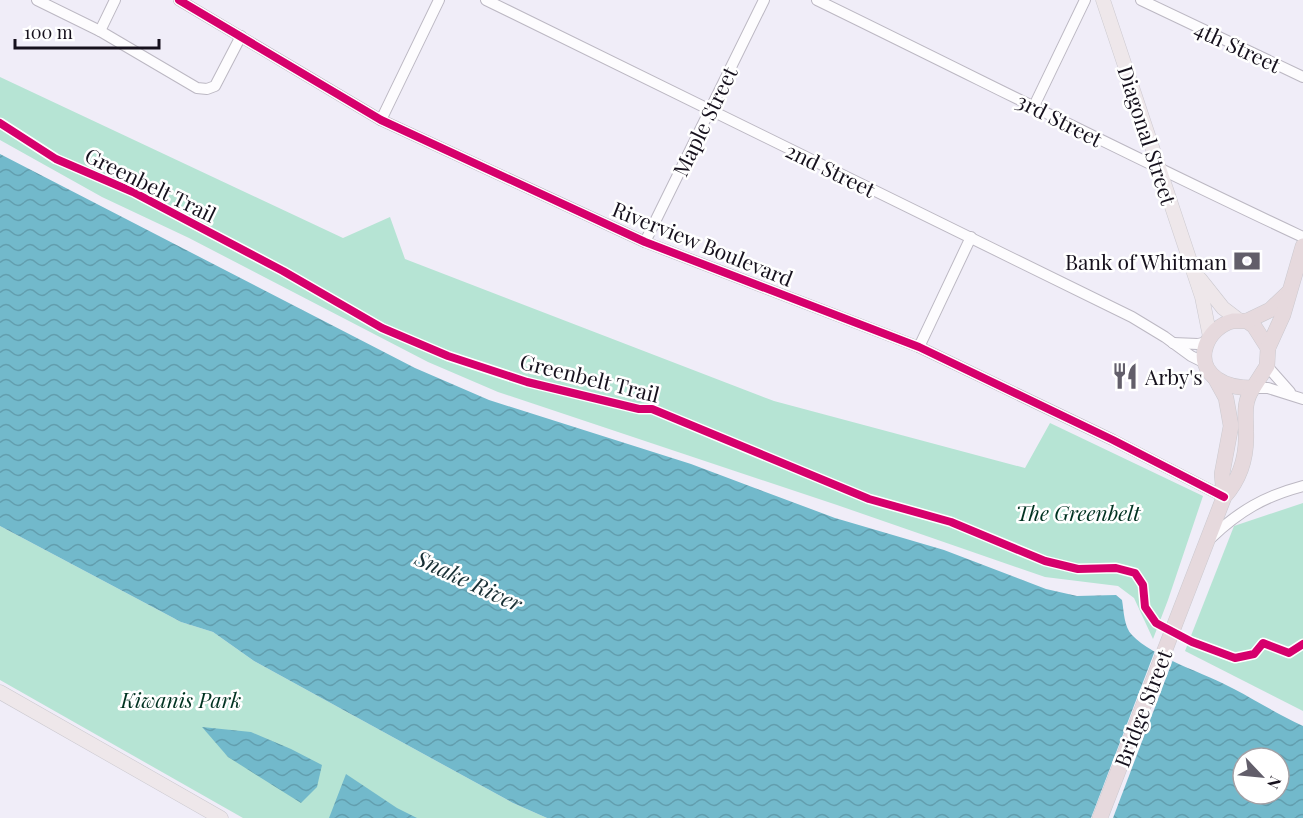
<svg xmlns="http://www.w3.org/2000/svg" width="1303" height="818" font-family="'Playfair Display',serif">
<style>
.green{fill:#b6e4d4}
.water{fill:url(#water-waves);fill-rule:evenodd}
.pier{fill:#f0edf8}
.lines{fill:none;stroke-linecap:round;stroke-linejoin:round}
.minor-casing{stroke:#bcb8c3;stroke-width:12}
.major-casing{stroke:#cbc9cf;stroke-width:15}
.highway-casing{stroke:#cbc9cf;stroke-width:16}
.minor{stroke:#fdfcfe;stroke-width:10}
.major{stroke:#eee7ea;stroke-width:14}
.highway{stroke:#e6d9dd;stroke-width:15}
.cycleway-casing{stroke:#fff;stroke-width:11}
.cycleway{stroke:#d6006c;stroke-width:8}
.labels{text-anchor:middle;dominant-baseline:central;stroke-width:5;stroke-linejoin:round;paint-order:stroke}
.street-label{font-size:21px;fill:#16111d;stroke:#fff}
.poi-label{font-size:21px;fill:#16111d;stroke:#fff;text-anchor:end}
.park-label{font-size:21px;font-style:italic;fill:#003221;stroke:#fff}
.water-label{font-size:22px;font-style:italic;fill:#182f34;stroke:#fff}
</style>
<defs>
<pattern id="water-waves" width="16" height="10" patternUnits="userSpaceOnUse" patternTransform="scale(1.5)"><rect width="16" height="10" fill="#72b9cb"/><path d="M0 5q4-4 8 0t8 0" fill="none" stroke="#629eae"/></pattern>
</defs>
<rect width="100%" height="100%" fill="#f0edf8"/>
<g class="green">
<polygon points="0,77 343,238 390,217 405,259 774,401 1025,468 1050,423 1203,496 1168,600 1153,639 1134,598 1118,586 1045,577 837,505 498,392 428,362 189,238 102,197 0,140"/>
<polygon points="1303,503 1303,711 1185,651 1234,526"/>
<polygon points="0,526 181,622 213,632 254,661 513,803 547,818 243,818 0,680"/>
</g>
<g class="water">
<path d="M0,154L415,368L489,400L691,464L835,518L944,550L1046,589L1077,596L1116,595L1122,600C1124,612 1124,627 1132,635C1152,657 1207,674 1234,689C1257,701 1279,715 1303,726V818H547L513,803L254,661L213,632L181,622L0,526ZM1243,758H1279V794H1243Z"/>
<polygon points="202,727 251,732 291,749 322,765 317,787 301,803 228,757"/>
<polygon points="346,774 397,808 417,818 329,818"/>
</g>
<polygon class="pier" points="1156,648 1174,657 1113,818 1091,818"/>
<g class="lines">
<defs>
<g id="minor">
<polyline points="37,0 100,31 197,88 207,89 215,86 241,36"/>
<polyline points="179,0 381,120 645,242 919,347 1113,440 1224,497"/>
<polyline points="486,0 1132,317 1165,337 1191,356 1205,363"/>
<path d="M817,0C979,79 1140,161 1303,237"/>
<polyline points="1141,0 1303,77"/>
<polyline points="100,31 115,0"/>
<polyline points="1034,106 1085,0"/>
<polyline points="381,120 439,0"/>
<polyline points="645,242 764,0"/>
<polyline points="1173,343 1198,344 1207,342"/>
<polyline points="919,347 971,237"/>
<polyline points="1267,366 1290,392"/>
<polyline points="1253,388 1268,388 1303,399"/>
<path d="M1211,538C1239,511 1265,496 1303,486"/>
</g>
<g id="major">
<polyline points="1103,0 1202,297 1210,337"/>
<polyline points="1200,279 1223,308 1240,321"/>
<polyline points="0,692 221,818"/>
</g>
<g id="highway">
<path d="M1233,321H1247L1254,326L1268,348L1267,366L1253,388C1241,388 1228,387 1217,379C1192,362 1207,327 1233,321Z"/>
<polyline points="1247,321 1270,310 1289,292"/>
<polyline points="1268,348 1283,315 1303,246"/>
<polyline points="1215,378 1226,398 1231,426 1222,474 1224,497"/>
<path d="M1100,818L1224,497C1241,478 1247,457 1246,432C1246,416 1243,402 1253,388"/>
</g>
</defs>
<use href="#minor" class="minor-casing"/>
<use href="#major" class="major-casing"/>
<use href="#highway" class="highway-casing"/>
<use href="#minor" class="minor"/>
<use href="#major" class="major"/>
<use href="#highway" class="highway"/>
<defs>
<g id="cycleway">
<polyline points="179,0 381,120 645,242 919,347 1113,440 1224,497"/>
<polyline points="0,123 56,159 133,192 283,271 382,328 448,356 527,382 639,409 652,409 869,499 951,522 1045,561 1078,569 1116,568 1135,573 1143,585 1145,607 1156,623 1192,642 1235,658 1254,654 1263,643 1289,653 1303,644"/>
</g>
</defs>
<use href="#cycleway" class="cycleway-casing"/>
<use href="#cycleway" class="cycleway"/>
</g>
<defs>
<symbol id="bank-bare" viewBox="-9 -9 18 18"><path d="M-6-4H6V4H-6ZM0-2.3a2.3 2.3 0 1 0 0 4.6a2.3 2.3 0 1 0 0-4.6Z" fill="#625e6a" stroke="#fff" stroke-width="2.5" paint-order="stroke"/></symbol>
<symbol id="restaurant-bare" viewBox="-9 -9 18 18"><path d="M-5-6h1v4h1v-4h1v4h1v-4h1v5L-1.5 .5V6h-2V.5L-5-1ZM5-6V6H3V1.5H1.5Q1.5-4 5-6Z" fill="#625e6a" stroke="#fff" stroke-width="2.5" paint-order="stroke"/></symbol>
</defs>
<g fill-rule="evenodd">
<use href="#bank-bare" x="1228" y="242" width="38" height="38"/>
<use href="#restaurant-bare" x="1106" y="357" width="38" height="38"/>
</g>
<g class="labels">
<g class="street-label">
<text transform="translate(1238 46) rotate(25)">4th Street</text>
<text transform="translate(1060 119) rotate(27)">3rd Street</text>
<text transform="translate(704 121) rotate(-64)">Maple Street</text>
<text transform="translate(1148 135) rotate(72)">Diagonal Street</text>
<text transform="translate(831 169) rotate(26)">2nd Street</text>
<text transform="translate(151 184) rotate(26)">Greenbelt Trail</text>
<text transform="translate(703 243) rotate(22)">Riverview Boulevard</text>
<text transform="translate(590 377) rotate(14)">Greenbelt Trail</text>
<text transform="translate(1142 708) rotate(-69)">Bridge Street</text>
</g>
<g class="poi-label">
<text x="1227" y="261">Bank of Whitman</text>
<text x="1145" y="376" text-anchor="start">Arby's</text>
</g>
<g class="park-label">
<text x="1078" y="512">The Greenbelt</text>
<text x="181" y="699">Kiwanis Park</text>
</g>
<g class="water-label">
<text transform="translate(469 580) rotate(25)">Snake River</text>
</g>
</g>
<g transform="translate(1261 776) rotate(116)"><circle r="28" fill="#ffffff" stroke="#a2a0a5" stroke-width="1.5"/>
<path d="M0-4.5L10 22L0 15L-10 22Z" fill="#625e6a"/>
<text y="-9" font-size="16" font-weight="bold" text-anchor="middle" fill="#16111d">N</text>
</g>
<path d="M15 39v9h144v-9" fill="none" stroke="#16111d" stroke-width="3"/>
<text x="24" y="39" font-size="18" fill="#16111d" stroke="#ffffff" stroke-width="4.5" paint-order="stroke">100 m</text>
</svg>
